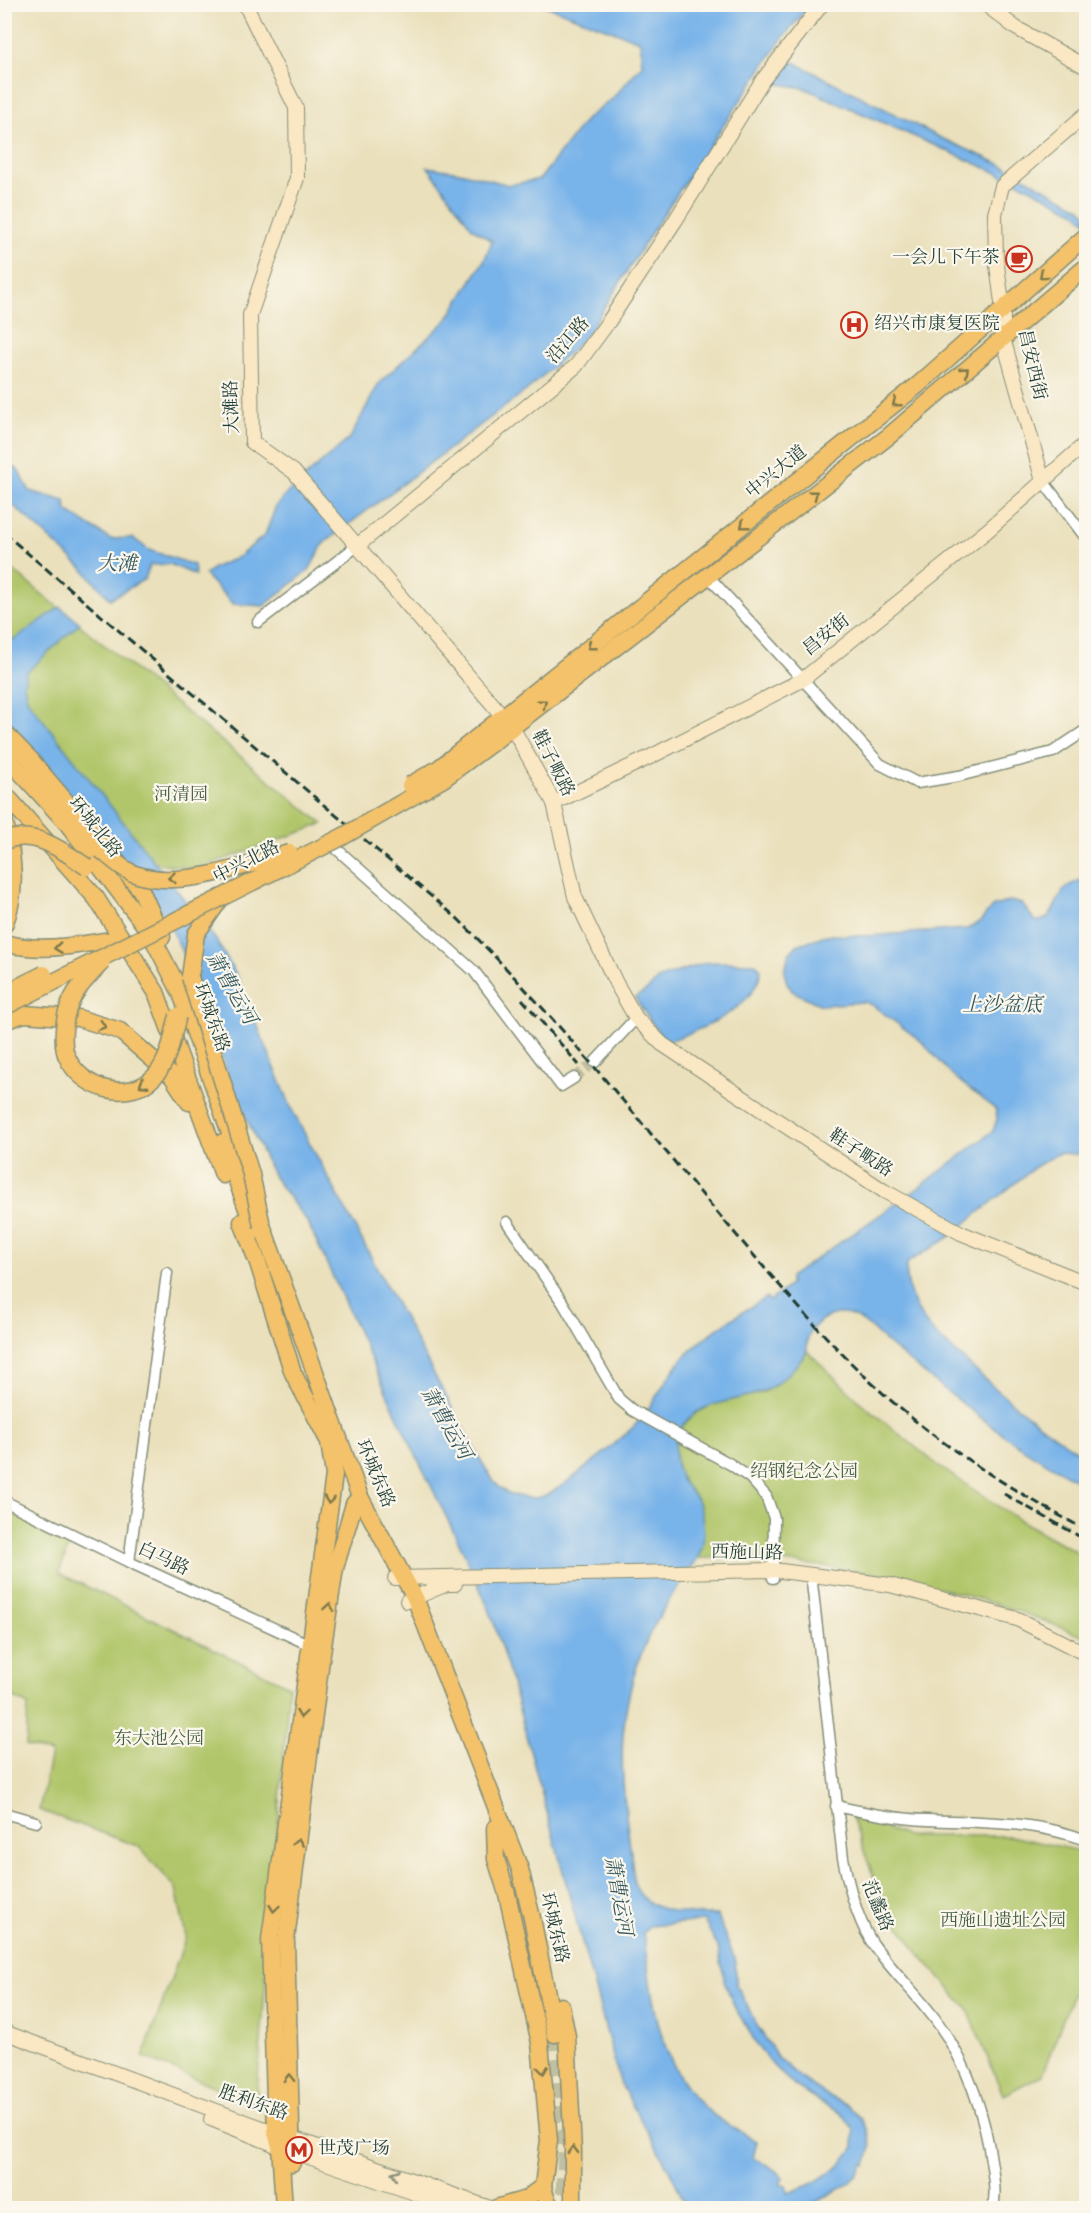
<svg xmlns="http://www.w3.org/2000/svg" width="1091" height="2213" font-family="'Sorts Mill Goudy','Noto Serif SC',serif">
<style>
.green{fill:#b1c66a;stroke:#68824f;stroke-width:1.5}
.water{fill:#78b3e9;stroke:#4c788e;stroke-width:1.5;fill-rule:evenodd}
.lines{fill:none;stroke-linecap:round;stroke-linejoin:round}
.street-tunnel{stroke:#c1bfa1;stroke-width:10;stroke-dasharray:10 5;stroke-linecap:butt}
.primary-tunnel{stroke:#c1bfa1;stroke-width:16;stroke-dasharray:16 8;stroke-linecap:butt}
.street-casing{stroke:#848e78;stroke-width:13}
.secondary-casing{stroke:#848e78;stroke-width:16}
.primary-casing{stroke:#848e78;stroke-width:19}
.street{stroke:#fff;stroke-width:10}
.secondary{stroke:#fae7c3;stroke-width:14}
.primary{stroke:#f3c26a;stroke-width:16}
.rail{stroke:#1f3d34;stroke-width:3;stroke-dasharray:9 4.5;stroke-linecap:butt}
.primary-bridge-casing{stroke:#848e78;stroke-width:19;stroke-linecap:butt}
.primary-bridge{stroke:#f3c26a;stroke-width:16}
.oneway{stroke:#7e794c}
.oneway2{stroke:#8c927c}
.labels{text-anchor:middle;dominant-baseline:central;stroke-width:4.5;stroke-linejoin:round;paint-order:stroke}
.poi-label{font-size:18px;fill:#1f3d34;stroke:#fbf7ec;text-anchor:start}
.street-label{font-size:18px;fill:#1f3d34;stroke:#fbf7ec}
.park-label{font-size:18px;fill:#445f42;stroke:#fbf7ec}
.water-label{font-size:20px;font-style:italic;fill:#355a61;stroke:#fbf7ec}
</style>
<rect width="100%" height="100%" fill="#fbf7ec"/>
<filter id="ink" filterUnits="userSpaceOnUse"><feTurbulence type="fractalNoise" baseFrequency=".0167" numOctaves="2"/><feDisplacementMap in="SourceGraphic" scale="12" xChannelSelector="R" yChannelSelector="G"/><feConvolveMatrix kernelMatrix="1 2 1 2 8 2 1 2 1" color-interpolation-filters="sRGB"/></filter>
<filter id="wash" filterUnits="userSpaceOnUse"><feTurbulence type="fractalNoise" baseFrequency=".008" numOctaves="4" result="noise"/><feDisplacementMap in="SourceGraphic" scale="24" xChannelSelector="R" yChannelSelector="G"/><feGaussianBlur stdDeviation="1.35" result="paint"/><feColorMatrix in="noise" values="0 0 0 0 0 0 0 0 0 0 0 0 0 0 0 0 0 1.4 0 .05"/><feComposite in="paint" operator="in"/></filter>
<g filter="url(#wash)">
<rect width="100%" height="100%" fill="#eae0bc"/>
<g class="green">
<polygon points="4,563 323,824 197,869 143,861 5,692"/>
<path d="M807,1351L860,1402L940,1467L1019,1520L1086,1557V1638C963,1584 832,1559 697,1558C706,1541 705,1518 697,1500C693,1492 685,1487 681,1478C673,1462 672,1441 683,1426C695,1408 722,1401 743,1397C750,1395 758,1395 765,1391C783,1383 795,1365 807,1351Z"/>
<polygon points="13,1514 70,1543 59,1573 289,1686 256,2104 143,2057 186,1937 176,1888 138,1846 39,1810 51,1753 26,1746 28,1705 5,1693 4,1534"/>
<polygon points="852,1817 906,1836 1010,1836 1086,1852 1086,1959 1042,2075 1003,2095 968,2010 917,1951 882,1901"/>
</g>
<g class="water">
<polygon points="722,4 727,7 734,4 810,5 782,39 655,227 589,332 575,347 527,390 324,543 309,570 264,606 233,604 205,575 213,568 238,557 265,535 276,506 290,490 350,438 379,383 447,320 485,259 492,241 472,228 428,167 460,172 509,185 540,179 586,119 612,99 642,65 640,41 543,5"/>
<polygon points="786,61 792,61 939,137 1002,165 1081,208 1086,213 1086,222 1076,212 1020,183 804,88 773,83 772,81"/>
<polygon points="5,460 18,470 30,491 65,501 67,511 110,539 133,538 149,550 194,565 195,575 170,564 150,565 145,579 110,599 82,568 5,498"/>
<path d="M60,607L80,623L26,673L24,686L28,701L216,940L237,976L293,1112L477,1454C486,1467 493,1486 508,1493C519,1497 533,1500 544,1496C560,1491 624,1437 637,1423C655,1403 667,1375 685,1356C708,1332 739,1315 766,1297L770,1301L790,1285V1277L913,1192L993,1131L997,1119L996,1110L953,1076L921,1041L872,1005L864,1002L821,1005L792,991L787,983L784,972L789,954L797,945L826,935L868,936L967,929L980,922L992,907L1010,901L1022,904L1035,921C1054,922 1054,902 1064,890C1069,884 1079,881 1086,878V1155L1059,1153L1035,1167L945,1240L908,1262C903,1278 912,1301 920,1314C929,1331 947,1345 961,1357C999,1393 1042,1430 1086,1456V1486C1062,1471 1035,1458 1012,1441C969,1410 927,1376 887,1343C873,1331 861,1315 842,1314C828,1313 814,1323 808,1337C806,1342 808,1348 806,1353C799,1364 786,1376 776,1384C747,1405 699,1395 680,1430C672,1445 674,1468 683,1482C687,1488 693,1494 697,1500C702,1511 705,1530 703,1543C701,1557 690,1569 682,1581C669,1601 655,1620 646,1642C616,1714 619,1770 630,1846C632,1857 632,1879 637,1889C649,1914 694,1915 717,1915C722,1921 720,1926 724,1933C735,1958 736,1959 736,1986L740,1991L756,2024L779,2059L802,2079L830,2097L848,2105L861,2119L868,2131L871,2147L866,2165L863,2164L857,2176L850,2183L818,2201L801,2208H686C670,2163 641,2125 620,2082L510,1676L491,1614L467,1559L407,1437L308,1223L274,1177L233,1090L202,999L175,936L161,909L5,724L4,640L15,639ZM704,1921L718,1947L725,1983L735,2008L761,2051L777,2070L794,2085L823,2104L843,2114L854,2130V2147L840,2166L812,2184L788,2193L786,2186L780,2184L783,2178C774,2168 765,2162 753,2158L757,2141C742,2132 724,2124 710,2112C656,2066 653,1998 643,1933L650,1926Z"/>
<path d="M708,962L755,963L761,969C757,1009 699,1031 665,1042L635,998L647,990L660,978Z"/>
</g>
</g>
<g filter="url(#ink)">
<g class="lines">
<polyline class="street-tunnel" points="574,1078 595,1062"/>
<polyline class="primary-tunnel" points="555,2034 566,2138 563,2208"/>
<defs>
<g id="street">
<polyline points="1043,481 1086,538"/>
<polyline points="708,576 880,764 917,783 959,776 1053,752 1086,730"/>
<polyline points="258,622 357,546"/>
<polyline points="330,843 474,971 561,1086 574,1078"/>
<polyline points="595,1062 636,1018"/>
<polyline points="507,1222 563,1303 619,1399 632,1410 730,1464 750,1478 766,1496 774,1518 773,1578"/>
<polyline points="4,1501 129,1562 310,1645"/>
<polyline points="129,1562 167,1273"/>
<path d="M812,1583L843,1858C849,1887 856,1916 871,1941C890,1969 915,1992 935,2019C968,2063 985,2114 992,2167C994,2182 996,2194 993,2208"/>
<path d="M836,1806C866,1813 896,1819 927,1820C984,1823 1032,1820 1086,1840"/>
<polyline points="4,1813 36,1822"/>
</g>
<g id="secondary">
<polyline points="245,4 296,108 297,178 250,315 252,442 294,472 512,727 554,803 575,897 616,983 636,1018 662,1044 884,1191 961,1233 1086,1283"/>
<polyline points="985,4 1016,28 1086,67"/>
<polyline points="1043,481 1003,338 1003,310 996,258 995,214 1002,186 1086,114"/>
<polyline points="357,546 576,366 609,321 675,221 762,81 822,4"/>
<polyline points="554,803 648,758 802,680 988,530 1086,443"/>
<polyline points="395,1578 773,1570 890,1585 1017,1619 1086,1654"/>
<polyline points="407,1601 447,1584 455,1584"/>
<polyline points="4,2032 276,2133 290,2137 490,2208"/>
<polyline points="211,2119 291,2151 459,2208"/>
</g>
<g id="primary">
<polyline points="485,731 918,385 1086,236"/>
<polyline points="4,732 29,758 141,890 162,937"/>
<polyline points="497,739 889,436 1086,267"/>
<polyline points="4,754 67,823 149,931 181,993 237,1153"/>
<polyline points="4,793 96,898 156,992 223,1175"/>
<path d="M4,819C13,852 18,892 4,925"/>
<path d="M4,943C41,953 76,945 112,940"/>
<polyline points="190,977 196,934 221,898"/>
<polyline points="4,1021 24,1014 78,1018 120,1031 172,1076 189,1102"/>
<polyline points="223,1142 255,1231"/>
<polyline points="258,1214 360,1497 415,1598 520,1869 532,1918 555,2034"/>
<polyline points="242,1222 258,1263 293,1373 327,1438"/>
<polyline points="495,1828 496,1859 507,1894 540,2043 549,2140 543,2186 526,2199 496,2208"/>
<polyline points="561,2006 567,2036 573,2151 573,2208"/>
<polyline points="292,2163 286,1940 321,1659 335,1568 354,1504 360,1497"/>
<path d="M543,2186C545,2194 546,2204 554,2208"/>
<polyline points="284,2208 280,2146 276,2133 270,1939 334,1475 329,1442"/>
</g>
</defs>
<use href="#street" class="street-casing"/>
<use href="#secondary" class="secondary-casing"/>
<use href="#primary" class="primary-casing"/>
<use href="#street" class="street"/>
<use href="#secondary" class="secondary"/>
<use href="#primary" class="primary"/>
<g class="rail">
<path d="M4,533L458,919C558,1018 648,1132 739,1238C792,1300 845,1363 908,1415C964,1461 1023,1496 1086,1530"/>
<polyline points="522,999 579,1065"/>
<polyline points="1004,1494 1086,1540"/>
</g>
<defs>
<g id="primary-bridge">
<polyline points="410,785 438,769 485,731"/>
<path d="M4,841C36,829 63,851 87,867"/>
<path d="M101,850C111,858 123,870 135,874C179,890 246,865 290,853"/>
<path d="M102,962C89,976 75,989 69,1006C64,1018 61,1045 67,1057C81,1089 129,1104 155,1076C170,1059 172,1037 178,1016"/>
<polyline points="190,977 251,1174 262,1226"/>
<polyline points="4,994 44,974"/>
<polyline points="4,1007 342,837 443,779 497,739"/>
</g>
</defs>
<use href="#primary-bridge" class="primary-bridge-casing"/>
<use href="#primary-bridge" class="primary-bridge"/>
</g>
<defs><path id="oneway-chevron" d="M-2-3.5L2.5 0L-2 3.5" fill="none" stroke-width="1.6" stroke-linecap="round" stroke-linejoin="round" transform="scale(1.5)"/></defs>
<g class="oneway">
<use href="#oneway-chevron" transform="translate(1043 275) rotate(138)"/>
<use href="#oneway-chevron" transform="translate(965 371) rotate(-41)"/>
<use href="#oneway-chevron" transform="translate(896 403) rotate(141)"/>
<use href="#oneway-chevron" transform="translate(814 494) rotate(-38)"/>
<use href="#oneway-chevron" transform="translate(744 525) rotate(141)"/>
<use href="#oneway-chevron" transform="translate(591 646) rotate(141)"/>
<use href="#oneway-chevron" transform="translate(543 703) rotate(-38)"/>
<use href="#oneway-chevron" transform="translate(172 878) rotate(176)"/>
<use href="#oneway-chevron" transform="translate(58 948) rotate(173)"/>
<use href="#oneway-chevron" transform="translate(102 1026) rotate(18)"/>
<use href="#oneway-chevron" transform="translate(143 1084) rotate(148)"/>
<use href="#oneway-chevron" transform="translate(329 1500) rotate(97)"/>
<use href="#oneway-chevron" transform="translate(329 1607) rotate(-81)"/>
<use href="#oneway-chevron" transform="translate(301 1714) rotate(98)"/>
<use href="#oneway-chevron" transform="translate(298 1842) rotate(-83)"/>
<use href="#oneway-chevron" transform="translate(274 1908) rotate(98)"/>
<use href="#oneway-chevron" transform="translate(543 2070) rotate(83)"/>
<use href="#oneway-chevron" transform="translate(289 2078) rotate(-91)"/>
<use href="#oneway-chevron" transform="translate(573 2150) rotate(-90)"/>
</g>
<use class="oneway2" href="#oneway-chevron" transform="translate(395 2174) rotate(-160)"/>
</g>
<defs>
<symbol id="cafe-ring" viewBox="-11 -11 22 22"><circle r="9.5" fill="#fbf7ec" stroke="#c8321e" stroke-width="1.5"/><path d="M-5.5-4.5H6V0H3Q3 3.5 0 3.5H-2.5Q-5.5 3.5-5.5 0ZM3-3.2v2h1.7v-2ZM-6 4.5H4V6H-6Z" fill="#c8321e"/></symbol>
<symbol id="hospital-ring" viewBox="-11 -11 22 22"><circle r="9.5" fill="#fbf7ec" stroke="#c8321e" stroke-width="1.5"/><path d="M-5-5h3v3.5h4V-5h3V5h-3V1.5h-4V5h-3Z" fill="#c8321e"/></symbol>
<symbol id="metro-ring" viewBox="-11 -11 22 22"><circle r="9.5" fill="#fbf7ec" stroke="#c8321e" stroke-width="1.5"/><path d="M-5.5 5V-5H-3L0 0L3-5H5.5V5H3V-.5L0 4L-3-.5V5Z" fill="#c8321e"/></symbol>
</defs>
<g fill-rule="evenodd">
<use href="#cafe-ring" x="1004" y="244" width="30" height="30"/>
<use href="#hospital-ring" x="839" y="310" width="30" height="30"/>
<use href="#metro-ring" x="284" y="2135" width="30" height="30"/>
</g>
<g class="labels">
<g class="poi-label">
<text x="1000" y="259" text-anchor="end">一会儿下午茶</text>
<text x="874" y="325">绍兴市康复医院</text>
<text x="318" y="2150">世茂广场</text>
</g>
<g class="street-label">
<text transform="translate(569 341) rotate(-49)">沿江路</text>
<text transform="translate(1031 365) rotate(77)">昌安西街</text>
<text transform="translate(233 407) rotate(-92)">大滩路</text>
<text transform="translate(777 473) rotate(-39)">中兴大道</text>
<text transform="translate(827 636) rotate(-39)">昌安街</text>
<text transform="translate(552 764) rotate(63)">鞋子畈路</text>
<text transform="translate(94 828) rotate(51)">环城北路</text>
<text transform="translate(247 863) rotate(-27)">中兴北路</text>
<text transform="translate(210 1018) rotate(70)">环城东路</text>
<text transform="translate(860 1154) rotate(33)">鞋子畈路</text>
<text transform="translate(374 1474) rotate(67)">环城东路</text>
<text transform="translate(747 1554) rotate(1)">西施山路</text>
<text transform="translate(163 1560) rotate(25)">白马路</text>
<text transform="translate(876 1906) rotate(68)">范蠡路</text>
<text transform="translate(553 1928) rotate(77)">环城东路</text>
<text transform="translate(253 2104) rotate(19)">胜利东路</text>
</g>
<g class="park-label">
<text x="181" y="796">河清园</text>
<text x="804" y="1473">绍钢纪念公园</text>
<text x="159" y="1740">东大池公园</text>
<text x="1003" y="1922">西施山遗址公园</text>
</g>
<g class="water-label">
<text x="117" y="565">大滩</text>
<text transform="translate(230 989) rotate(60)">萧曹运河</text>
<text x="1002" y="1006">上沙盆底</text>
<text transform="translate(445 1424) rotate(60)">萧曹运河</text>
<text transform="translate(617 1896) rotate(80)">萧曹运河</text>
</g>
</g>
<rect width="1091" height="2213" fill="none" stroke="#fbf7ec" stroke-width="24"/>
</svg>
